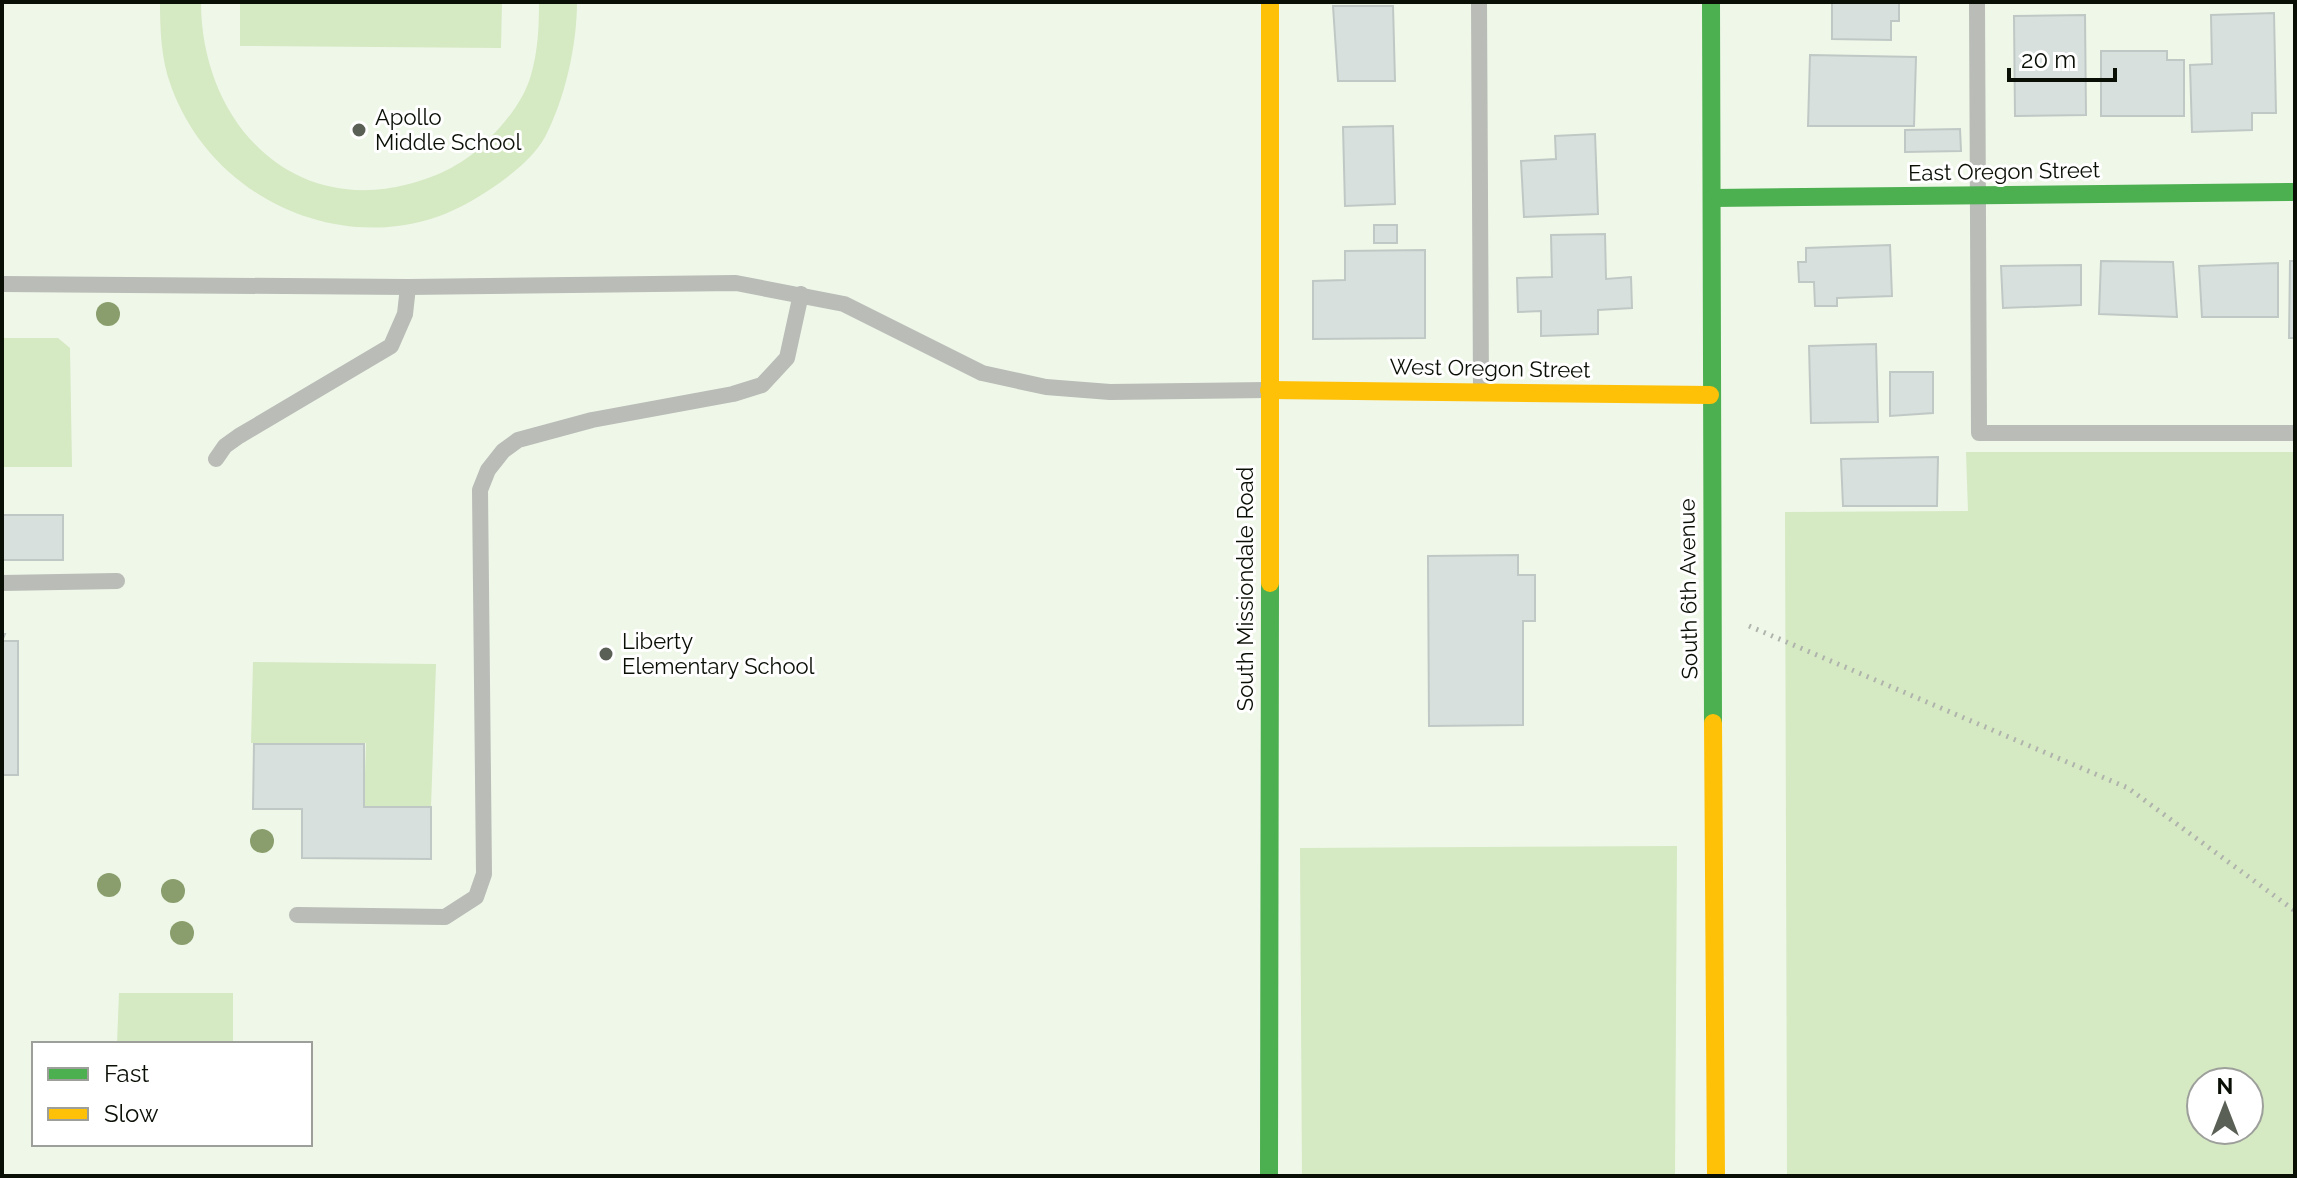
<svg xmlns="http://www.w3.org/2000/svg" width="2297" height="1178" font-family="Raleway,sans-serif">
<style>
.green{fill:#d5e9c3;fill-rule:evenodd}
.building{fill:#d8e0de;stroke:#c0c8c5;stroke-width:2}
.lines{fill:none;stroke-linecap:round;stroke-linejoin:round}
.path{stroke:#afb3ac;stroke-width:5;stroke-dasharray:2 6;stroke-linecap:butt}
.lane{stroke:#b9bcb7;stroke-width:16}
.fast{stroke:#4caf50;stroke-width:18}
.slow{stroke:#ffc107;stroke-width:18}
.tree{fill:#899e6c}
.poi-dot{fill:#5a6055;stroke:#fff;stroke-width:3}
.labels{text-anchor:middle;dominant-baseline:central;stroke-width:6;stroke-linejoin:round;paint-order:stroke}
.poi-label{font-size:22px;fill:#0a0f06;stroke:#fff;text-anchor:start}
.street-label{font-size:22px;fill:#0a0f06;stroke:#fff}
</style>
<rect width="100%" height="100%" fill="#eff7e8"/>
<g class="green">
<path d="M160,2H201C201,118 287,216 409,184C439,176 466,163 488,140C506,122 524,100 531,75C538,51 539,27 539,2H577C577,45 565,99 545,137C532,161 501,183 478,197C366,268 215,209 171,86C161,60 160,29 160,2Z"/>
<polygon points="240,2 502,2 501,48 240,46"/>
<polygon points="2,338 58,338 70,348 72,467 2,467"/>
<path d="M1966,452H2295V1176H1787L1785,512L1968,511ZM2249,1082V1130H2201V1082Z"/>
<polygon points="253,662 436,664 431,807 364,807 366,743 251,743"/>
<polygon points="1677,846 1675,1176 1302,1176 1300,848"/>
<polygon points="119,993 233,993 233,1044 117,1044"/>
</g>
<g class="building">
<polygon points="1832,2 1899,2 1899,21 1891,21 1891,40 1832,39"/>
<polygon points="1333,6 1393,6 1395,81 1338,81"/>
<polygon points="2274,13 2276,113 2252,113 2252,130 2192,132 2190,65 2212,64 2211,15"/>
<polygon points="2085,15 2086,115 2015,116 2014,16"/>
<polygon points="2101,51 2167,51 2167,60 2184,60 2184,116 2101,116"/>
<polygon points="1810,55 1916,57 1914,126 1808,126"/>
<polygon points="1393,126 1395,204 1345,206 1343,127"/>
<polygon points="1960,129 1961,151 1905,152 1905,130"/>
<polygon points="1595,134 1598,214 1524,217 1521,161 1556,159 1555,136"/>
<rect x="1374" y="225" width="23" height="18"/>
<polygon points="1605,234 1606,279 1631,277 1632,308 1598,310 1598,334 1541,336 1541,311 1518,312 1517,278 1552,277 1551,235"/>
<polygon points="1890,245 1892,296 1837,298 1837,306 1815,306 1814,282 1799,282 1798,262 1806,262 1806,248"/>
<polygon points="1425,250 1425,338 1313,339 1313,281 1345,280 1345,251"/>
<polygon points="2101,261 2173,262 2177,317 2099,314"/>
<polygon points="2290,261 2295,261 2295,338 2289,338"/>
<polygon points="2278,263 2278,317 2202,317 2199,266"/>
<polygon points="2081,265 2081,305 2003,308 2001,266"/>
<polygon points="1876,344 1878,422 1811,423 1809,346"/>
<polygon points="1890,372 1933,372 1933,413 1890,416"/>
<polygon points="1938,457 1937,506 1843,506 1841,459"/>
<rect x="2" y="515" width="61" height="45"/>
<polygon points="1518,555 1518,575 1535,575 1535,621 1523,621 1523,725 1429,726 1428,556"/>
<polygon points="2,634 5,634 2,641 18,641 18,775 2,775"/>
<polygon points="254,744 364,744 364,807 431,807 431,859 302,858 302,809 253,809"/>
</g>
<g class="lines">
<polyline class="path" points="1749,626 2128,788 2295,911"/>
<g class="lane">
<polyline points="1479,2 1481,389"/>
<polyline points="1977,2 1979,433 2295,433"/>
<polyline points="2,284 408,287 736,283 844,304 982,373 1046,387 1110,392 1267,390"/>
<polyline points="216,459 225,446 239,436 391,346 405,314 408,287"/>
<polyline points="2,583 117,581"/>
<polyline points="297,915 445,917 476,897 484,874 480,490 488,470 503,451 518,440 592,420 733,394 762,385 787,358 801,294"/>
</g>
<g class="fast">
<polyline points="1711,2 1713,723"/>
<polyline points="1713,198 2295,192"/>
<polyline points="1269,1176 1270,583"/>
</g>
<g class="slow">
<polyline points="1269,390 1710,395"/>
<polyline points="1270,583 1270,2"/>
<polyline points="1713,723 1716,1176"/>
</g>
</g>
<g class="tree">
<circle cx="108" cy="314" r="12"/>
<circle cx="262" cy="841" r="12"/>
<circle cx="109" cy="885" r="12"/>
<circle cx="173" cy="891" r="12"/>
<circle cx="182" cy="933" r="12"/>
</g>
<g class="poi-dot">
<circle cx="359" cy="130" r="8"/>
<circle cx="606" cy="654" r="8"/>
</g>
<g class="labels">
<g class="poi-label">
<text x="375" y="117">Apollo<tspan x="375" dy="25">Middle School</tspan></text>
<text x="622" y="641">Liberty<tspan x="622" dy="25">Elementary School</tspan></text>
</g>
<g class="street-label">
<text transform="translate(2004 171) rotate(-1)">East Oregon Street</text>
<text transform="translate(1490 368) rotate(1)">West Oregon Street</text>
<text transform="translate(1245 589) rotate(-90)">South Missiondale Road</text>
<text transform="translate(1688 589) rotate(-91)">South 6th Avenue</text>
</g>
</g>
<rect width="2297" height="1178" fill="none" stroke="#0a0f06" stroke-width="8"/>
<rect x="32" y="1042" width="280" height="104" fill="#ffffff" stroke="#9d9f9b" stroke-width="2"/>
<rect x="48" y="1068" width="40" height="12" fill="#4caf50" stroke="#9d9f9b" stroke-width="2"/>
<text x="104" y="1082" font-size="24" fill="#0a0f06">Fast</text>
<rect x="48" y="1108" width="40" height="12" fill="#ffc107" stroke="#9d9f9b" stroke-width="2"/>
<text x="104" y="1122" font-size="24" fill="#0a0f06">Slow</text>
<g transform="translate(2225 1106)"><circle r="38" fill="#ffffff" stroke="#9d9f9b" stroke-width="2"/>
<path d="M0-6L14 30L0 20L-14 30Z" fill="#5a6055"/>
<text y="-12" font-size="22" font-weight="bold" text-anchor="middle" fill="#0a0f06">N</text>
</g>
<path d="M2009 68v12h106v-12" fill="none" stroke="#0a0f06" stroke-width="4"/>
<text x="2021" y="68" font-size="24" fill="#0a0f06" stroke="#ffffff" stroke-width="6" paint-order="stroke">20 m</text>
</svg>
